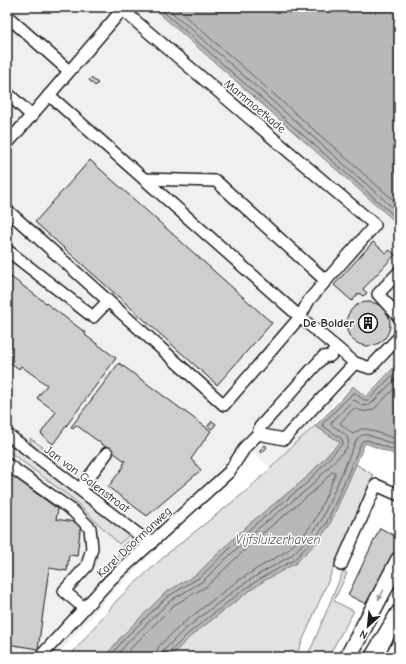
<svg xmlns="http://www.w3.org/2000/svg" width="406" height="664" font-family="'Comic Neue',sans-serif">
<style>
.built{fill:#f0f0f0}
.green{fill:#e2e2e2;stroke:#7f7f7f}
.water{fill:#b8b8b8;stroke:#7a7a7a}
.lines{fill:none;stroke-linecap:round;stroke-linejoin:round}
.shore{stroke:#5a5a5a;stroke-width:1}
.building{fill:#cecece;stroke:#1c1c1c}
.minor-casing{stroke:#1c1c1c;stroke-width:14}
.highway-casing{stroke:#1c1c1c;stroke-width:19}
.minor{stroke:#fff;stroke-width:11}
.highway{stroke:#fff;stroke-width:16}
.oneway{fill:#999}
.labels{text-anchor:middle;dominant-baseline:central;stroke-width:3;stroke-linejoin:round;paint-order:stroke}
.street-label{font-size:12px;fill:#1c1c1c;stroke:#fff}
.poi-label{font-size:12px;font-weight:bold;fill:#1c1c1c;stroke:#fff;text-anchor:end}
.water-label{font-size:13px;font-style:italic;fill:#5a5a5a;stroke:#fff}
</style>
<rect width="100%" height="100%" fill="#fff"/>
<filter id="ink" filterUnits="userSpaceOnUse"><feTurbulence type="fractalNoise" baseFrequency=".025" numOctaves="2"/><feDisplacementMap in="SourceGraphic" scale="8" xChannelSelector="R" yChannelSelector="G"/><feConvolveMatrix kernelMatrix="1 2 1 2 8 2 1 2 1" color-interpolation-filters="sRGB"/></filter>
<g filter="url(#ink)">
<polygon class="built" points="7,7 152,7 399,226 399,362 366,396 353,384 271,468 254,453 107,598 56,657 7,657"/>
<g class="green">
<polygon points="315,426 340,442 304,480 249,524 197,574 165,593 121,637 105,657 69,657 118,599 168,553 245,492 271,468 294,444"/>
<path d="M30,438L48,451C41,454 36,448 31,444Z"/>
<polygon points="10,444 130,534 119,544 74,500 7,450 7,445"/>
<polygon points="356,464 373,475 346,539 299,649 294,657 170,657 191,636 245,594 265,580 296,563 317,542 329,526"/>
<path d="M132,537L134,545L132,553L99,582C107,572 119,563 119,549Z"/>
<polygon points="343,571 347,573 334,601 354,611 328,657 306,657 313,644"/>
</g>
<g class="water">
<polygon points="152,7 399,7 399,225"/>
<polygon points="399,362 399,456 365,443 329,526 317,542 296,563 265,580 245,594 191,636 170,657 105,657 121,637 165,593 197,574 249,524 304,480 340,442 315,426 337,404 353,386 366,397"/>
</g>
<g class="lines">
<g class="shore">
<polyline points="158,7 399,220"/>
<polyline points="166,7 399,213"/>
<polyline points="175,7 399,205"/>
<path d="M399,384L374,409C366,413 361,411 354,408L340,423L341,424L353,434L361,429H367L399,440"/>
<polyline points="110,657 124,639 167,597 200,577 252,527 307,483 343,443 342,439 323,426 323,423 353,393 355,393 364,400 369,400 399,368"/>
<path d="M116,657L127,643L170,601L203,581L255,531L310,487L346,449C354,436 340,431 331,425V423L353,400C361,402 361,409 371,404L399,375"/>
<polyline points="124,657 132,647 174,605 207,586 259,536 314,491 332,472 335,472 335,475 316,518 306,532 287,551 258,568 236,582 182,624 159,646 157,652 156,657"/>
<path d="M162,657L163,653L165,649L185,629L239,587L261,573L291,556L310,536L321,521L356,441C359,436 363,434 368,435L399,446"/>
<polyline points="167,657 169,653 189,633 242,591 263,577 294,560 314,539 326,524 362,441 367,440 399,452"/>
</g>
</g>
<g class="building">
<polygon points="91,78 98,83 95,86 89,80"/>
<polygon points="90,160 272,323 217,385 35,222"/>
<polygon points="373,242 386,253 390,250 395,255 363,289 367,293 363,296 359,293 352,301 334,285"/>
<polygon points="7,277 9,279 11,277 86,333 85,335 116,358 53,444 44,437 44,436 41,434 43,430 56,412 37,398 47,385 21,366 19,369 7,360"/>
<circle cx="368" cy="324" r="22"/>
<polygon points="119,363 211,431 191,459 201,470 147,516 108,487 124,466 123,465 125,461 76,425 73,428 71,427"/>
<polygon points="212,421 216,424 212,429 208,426"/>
<polygon points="265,445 267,447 262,453 259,451"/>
<polygon points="7,472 58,509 56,519 81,523 77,556 69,555 67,571 49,568 38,649 7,644"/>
<polygon points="380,528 399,538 399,543 368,605 348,595"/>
</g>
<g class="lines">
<defs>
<g id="minor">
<polyline points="119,7 375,225 309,300 300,317 355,363 284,439 258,434"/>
<polyline points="7,16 69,71"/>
<polyline points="7,93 32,116"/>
<polyline points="7,144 122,10"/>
<polyline points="144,179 216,181 326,281"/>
<polyline points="7,210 224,405 300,317 49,95"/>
<polyline points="7,250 93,317 108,301"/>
<polyline points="399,272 378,294 399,317"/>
<polyline points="355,363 370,368 399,337"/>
<polyline points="7,434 151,544"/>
<polyline points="7,464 73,511 90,528 92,548 87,566 64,591 84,608"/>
<polyline points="80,489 107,453"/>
<polyline points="341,565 376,485 399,495"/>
<polyline points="40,657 110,580 229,472 246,446 258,434 260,427 323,357 330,356 337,348"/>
</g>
<g id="highway">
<polyline points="348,657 399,560"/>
<polyline points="373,657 399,613"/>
</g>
</defs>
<use href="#minor" class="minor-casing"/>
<use href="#highway" class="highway-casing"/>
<use href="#minor" class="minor"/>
<use href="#highway" class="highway"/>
</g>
<defs><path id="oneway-solid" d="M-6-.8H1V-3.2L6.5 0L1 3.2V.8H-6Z"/></defs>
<use class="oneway" href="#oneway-solid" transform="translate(381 595) rotate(118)"/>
</g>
<defs>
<symbol id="building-ring" viewBox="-11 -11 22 22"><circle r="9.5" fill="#fff" stroke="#1c1c1c" stroke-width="1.5"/><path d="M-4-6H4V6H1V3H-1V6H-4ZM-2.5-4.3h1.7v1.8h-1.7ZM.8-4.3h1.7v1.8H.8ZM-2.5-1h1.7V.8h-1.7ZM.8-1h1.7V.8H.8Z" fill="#1c1c1c"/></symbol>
</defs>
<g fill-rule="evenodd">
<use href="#building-ring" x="357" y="312" width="22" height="22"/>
</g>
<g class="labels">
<g class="street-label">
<text transform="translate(255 106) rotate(40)">Mammoetkade</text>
<text transform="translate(87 479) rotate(37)">Jan van Galenstraat</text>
<text transform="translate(134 542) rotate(-43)">Karel Doormanweg</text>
</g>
<g class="poi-label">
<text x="354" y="323">De Bolder</text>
</g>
<g class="water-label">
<text x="278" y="539">Vijfsluizerhaven</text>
</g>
</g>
<rect width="406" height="664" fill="none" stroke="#fff" stroke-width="24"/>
<rect x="12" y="12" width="382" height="640" fill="none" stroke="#1c1c1c" stroke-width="1.5" filter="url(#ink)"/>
<g transform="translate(368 626) rotate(207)" stroke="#ffffff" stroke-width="3" paint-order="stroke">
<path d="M0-3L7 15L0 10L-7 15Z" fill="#1c1c1c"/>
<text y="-6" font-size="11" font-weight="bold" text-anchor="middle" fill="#1c1c1c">N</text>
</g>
</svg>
